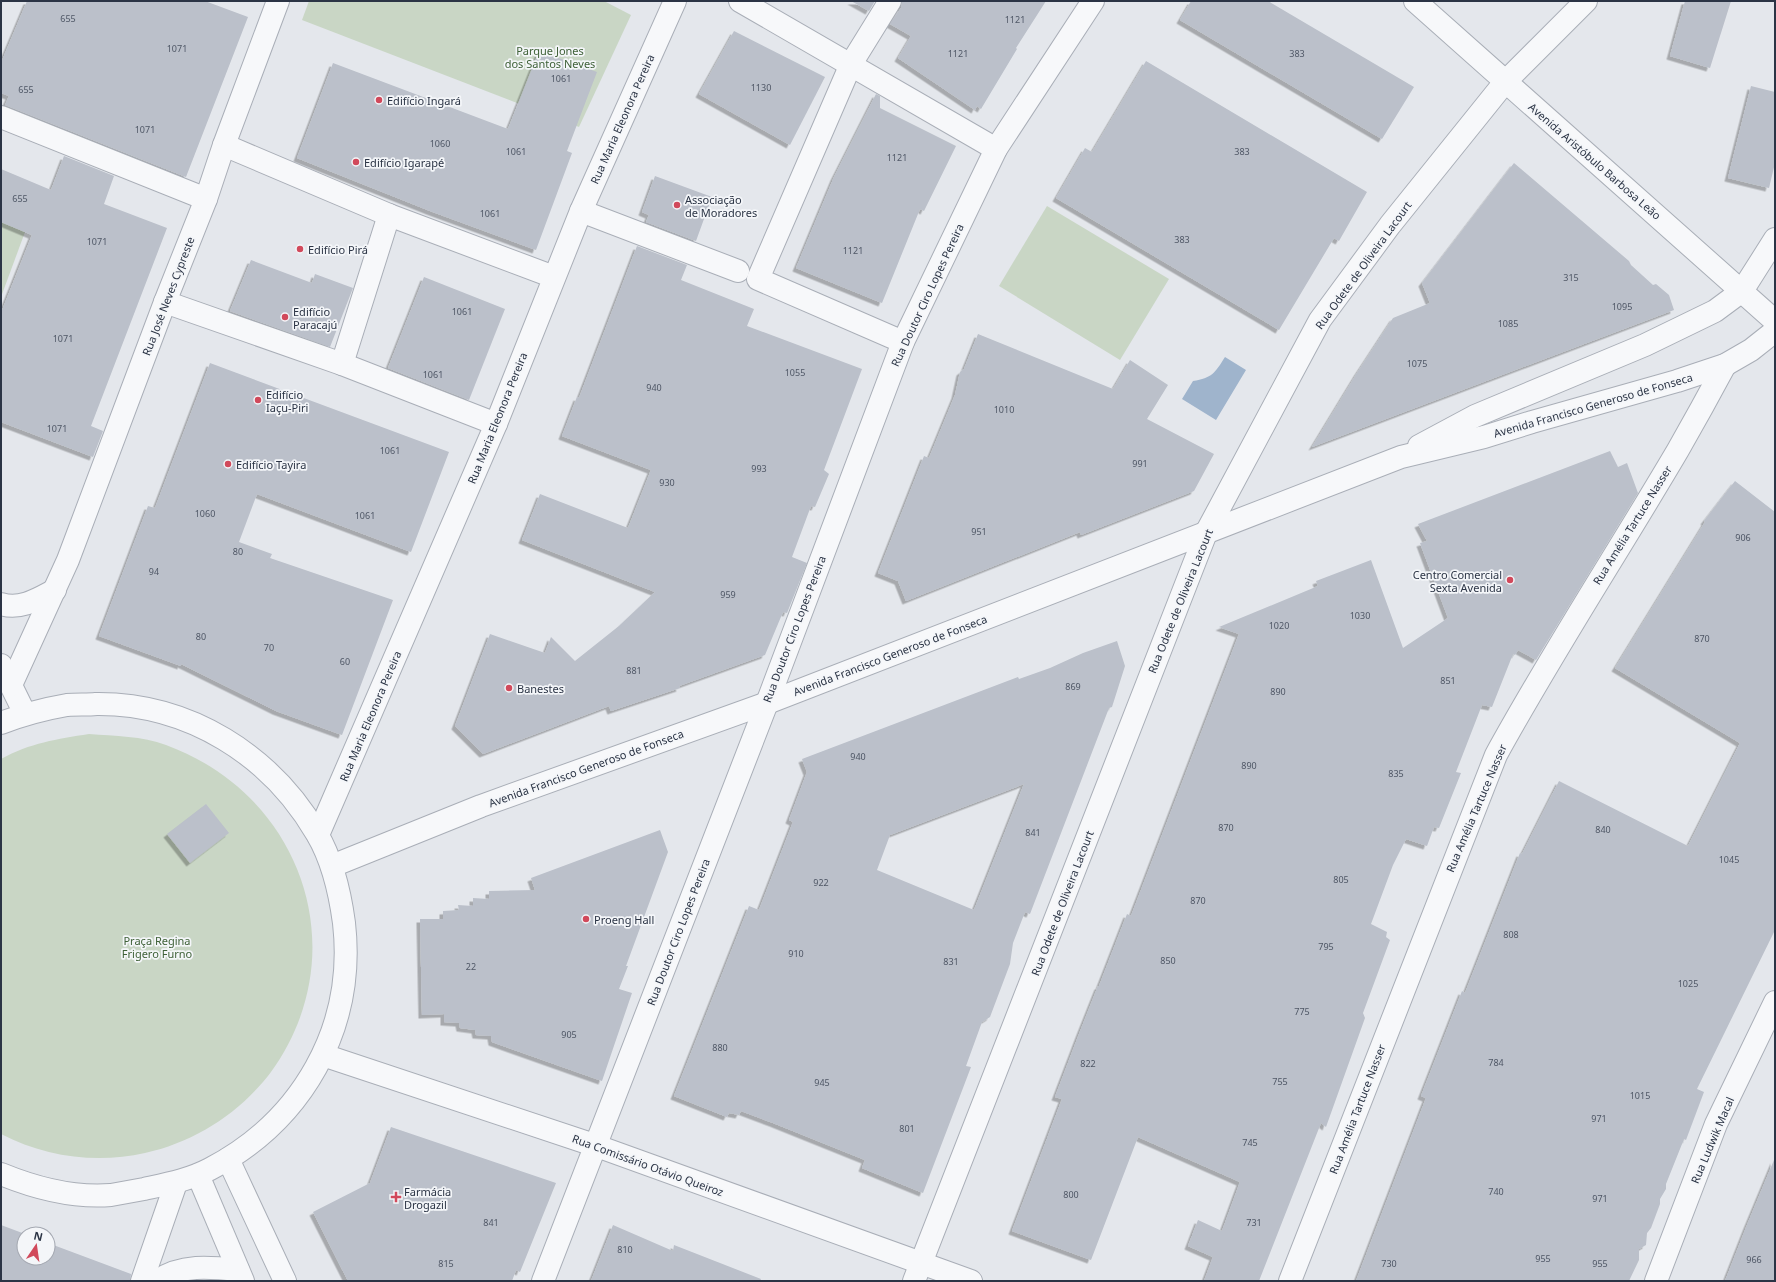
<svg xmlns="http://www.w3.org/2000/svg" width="1776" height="1282" font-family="'Noto Sans',sans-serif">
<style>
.green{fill:#c9d6c5}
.water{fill:#9fb4cc}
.building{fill:#bbc0ca;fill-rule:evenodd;filter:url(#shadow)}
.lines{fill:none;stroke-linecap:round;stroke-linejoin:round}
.minor-casing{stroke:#a9aeb7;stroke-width:24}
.minor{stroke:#f7f8fa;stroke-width:22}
.poi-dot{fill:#d1495b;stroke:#f4f6f9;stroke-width:1.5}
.labels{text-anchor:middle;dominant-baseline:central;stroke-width:3.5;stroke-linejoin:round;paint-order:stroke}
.number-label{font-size:9px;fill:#4f5766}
.park-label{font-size:11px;fill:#3f6138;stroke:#f4f6f9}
.poi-label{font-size:11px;fill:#2b3445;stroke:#f4f6f9;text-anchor:start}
.street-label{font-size:11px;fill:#2b3445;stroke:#f4f6f9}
</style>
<defs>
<filter id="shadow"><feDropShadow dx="-3.5" dy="3.5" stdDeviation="0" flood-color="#0004"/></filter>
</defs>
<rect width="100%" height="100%" fill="#e4e7ec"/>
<g class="green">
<polygon points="309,1 604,1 631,15 579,127 302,20"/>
<polygon points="1047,206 1169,279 1120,360 999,286"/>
<polygon points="1,222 25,232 1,297"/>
<path d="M89,734C115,736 142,736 166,745C303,795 357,953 271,1072C240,1113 195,1142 145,1153C97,1164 45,1157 1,1134V759C30,743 57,739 89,734Z"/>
</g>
<path class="water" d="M1225,357L1246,370L1216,420L1182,399L1193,381C1212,378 1215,373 1225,357Z"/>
<g class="building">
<polygon points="27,1 205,1 248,17 186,177 5,105 9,96 1,93 1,63"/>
<polygon points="851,1 875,1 869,11"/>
<polygon points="902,1 1046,1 1016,48 1017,49 981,109 977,106 975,110 898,58 911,36 890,24 901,8"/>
<polygon points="1191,1 1268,1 1414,87 1382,139 1180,20"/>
<polygon points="1685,1 1731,1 1710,68 1670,56"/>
<polygon points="734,31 825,77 790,145 699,94"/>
<polygon points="539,51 597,72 567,151 572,153 536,250 430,211 297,158 333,63 508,129"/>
<polygon points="1146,61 1367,192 1339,241 1334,238 1279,330 1056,198 1085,148 1092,152"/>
<polygon points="1751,86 1775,92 1775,163 1769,188 1728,178"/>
<polygon points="876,94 880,96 880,108 956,146 924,211 920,209 882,303 796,268 834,177"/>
<polygon points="64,156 114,176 104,204 167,228 91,426 103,431 93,457 1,422 1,313 32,235 1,222 1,169 51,190"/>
<polygon points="1514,163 1629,261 1631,265 1653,285 1656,284 1669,295 1674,310 1312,447 1357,373 1393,318 1430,303 1422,283"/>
<polygon points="655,176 712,197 696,241 646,222 649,215 642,212"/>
<polygon points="637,246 687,265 681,280 754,309 747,326 862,369 824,470 829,474 815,507 811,506 792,557 807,563 787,613 783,612 765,655 679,686 680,688 611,711 609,706 483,754 455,726 490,634 545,653 551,637 575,661 619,626 655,592 522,540 540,494 628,528 651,470 562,436 577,397 579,398"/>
<polygon points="251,260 312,283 315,274 353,288 330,347 230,311"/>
<polygon points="424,277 505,309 469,400 388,368"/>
<polygon points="978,334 1113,389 1130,360 1168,385 1147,419 1214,454 1194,491 1081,535 1080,532 906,601 898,581 878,573 924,456 929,458 955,395 960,372 964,369"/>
<polygon points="210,363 449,452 411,552 257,494 239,542 272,554 270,558 393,600 342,735 276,711 181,664 181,666 99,636 148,506 155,508"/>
<polygon points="1610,451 1618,467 1627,463 1638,493 1536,660 1518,650 1515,655 1513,654 1492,707 1482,705 1456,772 1461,773 1439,828 1434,827 1427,846 1406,839 1393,865 1371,924 1387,932 1386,937 1390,940 1363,1013 1365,1018 1326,1127 1321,1123 1259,1281 1204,1281 1213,1257 1188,1246 1198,1220 1222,1231 1240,1182 1138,1137 1091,1260 1012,1231 1062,1099 1055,1097 1079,1034 1098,986 1099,986 1127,914 1131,916 1239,634 1219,627 1318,586 1316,581 1371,560 1403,648 1448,618 1420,543 1427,541 1418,524"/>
<polygon points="1735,481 1775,512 1775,930 1697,1089 1704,1092 1686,1140 1684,1139 1666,1184 1666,1189 1660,1199 1660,1204 1651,1228 1647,1233 1646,1245 1639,1249 1639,1260 1629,1281 1356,1281 1426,1098 1421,1096 1462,991 1465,993 1520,853 1522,854 1559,781 1688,846 1740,743 1615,668 1705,522 1704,521"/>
<path d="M1117,641L1125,666L1112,707L1109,708L1030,914L1025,912L1013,943L1010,964L990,1017L982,1022L966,1066L971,1067L923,1193L862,1168L865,1160L773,1123L741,1111L739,1115L729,1113L727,1117L674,1096L749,906L759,910L793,822L789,820L807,772L802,759L1018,677L1019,679L1050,668L1083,653ZM1024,784L974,910L877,870L890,835Z"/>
<polygon points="206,804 229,833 190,863 167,834"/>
<polygon points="660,830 668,852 626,966 628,966 619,989 632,993 602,1081 492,1042 491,1036 476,1035 475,1030 460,1028 459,1023 444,1022 444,1014 422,1015 420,919 443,919 443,911 459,910 458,905 473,906 473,898 489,899 489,891 535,890 531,878"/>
<polygon points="391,1127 556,1183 520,1272 516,1270 512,1281 348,1281 313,1212 370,1183"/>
<polygon points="1774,1160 1775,1281 1725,1281 1747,1225"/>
<polygon points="1,1225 25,1234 24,1258 48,1258 48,1243 131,1274 130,1281 1,1281"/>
<polygon points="613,1225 673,1251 674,1245 761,1279 760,1281 591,1281"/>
</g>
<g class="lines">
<defs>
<g id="minor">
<polyline points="740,1 996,149"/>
<polyline points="890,1 851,64 758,279 903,342"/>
<polyline points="1415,1 1775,321"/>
<polyline points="1,117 206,199"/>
<polyline points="224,145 389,215 554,277"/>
<polyline points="581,211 738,271"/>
<polyline points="165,302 342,364 496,424"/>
<polyline points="342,364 389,215"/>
<polyline points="1419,446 1475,416 1645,345 1715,311 1742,291 1775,239"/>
<path d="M1,604C21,610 38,599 55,590"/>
<polyline points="1,665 25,714"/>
<polyline points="11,685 68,560 165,302 206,199 224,145 278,1"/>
<path d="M1,723C22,715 44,709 67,705C77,704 87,705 96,704C189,703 271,755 317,834C333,861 340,893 344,923C356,1028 302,1121 210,1169C189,1180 167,1184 144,1189C133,1191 122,1193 111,1195C73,1198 35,1188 1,1174"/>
<polyline points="318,835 496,424 581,211 675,1"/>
<polyline points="332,866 481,806 767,703 1401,457 1484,437 1532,422 1677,381 1725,365 1751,350 1775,331"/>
<polyline points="323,1055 594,1145 971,1281"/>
<polyline points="228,1159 285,1281"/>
<polyline points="198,1175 243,1281"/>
<polyline points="142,1281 176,1183"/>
<path d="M157,1281C181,1264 210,1267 238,1270"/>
<polyline points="543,1281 767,703 903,342 996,149 1093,1"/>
<polyline points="914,1281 1206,533 1320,320 1390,225 1505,82 1586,1"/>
<path d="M1290,1281L1496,755C1553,651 1618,552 1678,450C1694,422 1710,393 1725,365"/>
<polyline points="1656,1281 1716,1124 1775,1002"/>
</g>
</defs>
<use href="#minor" class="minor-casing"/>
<use href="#minor" class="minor"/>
</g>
<g class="poi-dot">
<circle cx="379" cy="100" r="4"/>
<circle cx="356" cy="162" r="4"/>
<circle cx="677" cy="205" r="4"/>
<circle cx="300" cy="249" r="4"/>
<circle cx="285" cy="317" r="4"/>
<circle cx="258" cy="400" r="4"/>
<circle cx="228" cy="464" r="4"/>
<circle cx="1510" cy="580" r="4"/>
<circle cx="509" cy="688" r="4"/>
<circle cx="586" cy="919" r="4"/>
<path d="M394 1191h4v4h4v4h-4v4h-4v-4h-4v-4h4z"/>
</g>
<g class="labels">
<g class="number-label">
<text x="68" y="18">655</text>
<text x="1015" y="19">1121</text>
<text x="177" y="48">1071</text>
<text x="958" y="53">1121</text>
<text x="1297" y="53">383</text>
<text x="561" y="78">1061</text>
<text x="761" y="87">1130</text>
<text x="26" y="89">655</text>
<text x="145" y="129">1071</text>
<text x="440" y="143">1060</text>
<text x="516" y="151">1061</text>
<text x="1242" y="151">383</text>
<text x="897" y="157">1121</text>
<text x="20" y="198">655</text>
<text x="490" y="213">1061</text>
<text x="1182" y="239">383</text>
<text x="97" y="241">1071</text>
<text x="853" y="250">1121</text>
<text x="1571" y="277">315</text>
<text x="1622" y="306">1095</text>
<text x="462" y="311">1061</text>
<text x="1508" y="323">1085</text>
<text x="63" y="338">1071</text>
<text x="1417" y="363">1075</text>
<text x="795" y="372">1055</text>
<text x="433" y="374">1061</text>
<text x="654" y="387">940</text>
<text x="1004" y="409">1010</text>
<text x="57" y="428">1071</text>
<text x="390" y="450">1061</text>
<text x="1140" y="463">991</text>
<text x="759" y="468">993</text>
<text x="667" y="482">930</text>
<text x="205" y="513">1060</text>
<text x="365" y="515">1061</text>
<text x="979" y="531">951</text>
<text x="1743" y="537">906</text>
<text x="238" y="551">80</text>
<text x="154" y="571">94</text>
<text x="728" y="594">959</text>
<text x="1360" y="615">1030</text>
<text x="1279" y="625">1020</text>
<text x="201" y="636">80</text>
<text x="1702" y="638">870</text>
<text x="269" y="647">70</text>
<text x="345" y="661">60</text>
<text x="634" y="670">881</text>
<text x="1448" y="680">851</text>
<text x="1073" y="686">869</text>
<text x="1278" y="691">890</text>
<text x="858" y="756">940</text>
<text x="1249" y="765">890</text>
<text x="1396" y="773">835</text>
<text x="1226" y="827">870</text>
<text x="1603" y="829">840</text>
<text x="1033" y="832">841</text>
<text x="1729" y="859">1045</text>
<text x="1341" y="879">805</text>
<text x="821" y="882">922</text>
<text x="1198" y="900">870</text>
<text x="1511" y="934">808</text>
<text x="1326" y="946">795</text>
<text x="796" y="953">910</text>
<text x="1168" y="960">850</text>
<text x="951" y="961">831</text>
<text x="471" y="966">22</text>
<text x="1688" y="983">1025</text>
<text x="1302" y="1011">775</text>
<text x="569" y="1034">905</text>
<text x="720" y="1047">880</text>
<text x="1496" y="1062">784</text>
<text x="1088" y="1063">822</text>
<text x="1280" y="1081">755</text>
<text x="822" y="1082">945</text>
<text x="1640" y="1095">1015</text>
<text x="1599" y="1118">971</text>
<text x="907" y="1128">801</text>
<text x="1250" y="1142">745</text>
<text x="1496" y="1191">740</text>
<text x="1071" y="1194">800</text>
<text x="1600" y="1198">971</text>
<text x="491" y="1222">841</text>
<text x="1254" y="1222">731</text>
<text x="625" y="1249">810</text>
<text x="1543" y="1258">955</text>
<text x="1754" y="1259">966</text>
<text x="446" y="1263">815</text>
<text x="1389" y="1263">730</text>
<text x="1600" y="1263">955</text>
</g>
<g class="park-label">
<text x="550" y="50">Parque Jones<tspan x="550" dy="13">dos Santos Neves</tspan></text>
<text x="157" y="940">Praça Regina<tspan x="157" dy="13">Frigero Furno</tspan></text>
</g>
<g class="poi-label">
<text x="387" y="100">Edifício Ingará</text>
<text x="364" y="162">Edifício Igarapé</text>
<text x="685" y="199">Associação<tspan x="685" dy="13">de Moradores</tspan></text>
<text x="308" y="249">Edifício Pirá</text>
<text x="293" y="311">Edifício<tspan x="293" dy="13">Paracajú</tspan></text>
<text x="266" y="394">Edifício<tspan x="266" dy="13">Iaçu-Piri</tspan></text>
<text x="236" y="464">Edifício Tayira</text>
<text x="1502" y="574" text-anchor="end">Centro Comercial<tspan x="1502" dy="13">Sexta Avenida</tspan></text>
<text x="517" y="688">Banestes</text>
<text x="594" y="919">Proeng Hall</text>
<text x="404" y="1191">Farmácia<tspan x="404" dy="13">Drogazil</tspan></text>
</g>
<g class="street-label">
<text transform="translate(622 119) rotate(-66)">Rua Maria Eleonora Pereira</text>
<text transform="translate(1595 161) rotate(41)">Avenida Aristóbulo Barbosa Leão</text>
<text transform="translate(1363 265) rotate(-54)">Rua Odete de Oliveira Lacourt</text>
<text transform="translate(927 295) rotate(-65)">Rua Doutor Ciro Lopes Pereira</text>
<text transform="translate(168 296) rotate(-69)">Rua José Neves Cypreste</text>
<text transform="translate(1593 405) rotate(-16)">Avenida Francisco Generoso de Fonseca</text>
<text transform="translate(497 418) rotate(-68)">Rua Maria Eleonora Pereira</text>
<text transform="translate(1632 525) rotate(-58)">Rua Amélia Tartuce Nasser</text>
<text transform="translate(1180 601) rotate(-68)">Rua Odete de Oliveira Lacourt</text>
<text transform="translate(794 629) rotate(-69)">Rua Doutor Ciro Lopes Pereira</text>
<text transform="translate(890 655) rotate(-21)">Avenida Francisco Generoso de Fonseca</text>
<text transform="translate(370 716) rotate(-67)">Rua Maria Eleonora Pereira</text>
<text transform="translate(586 768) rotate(-20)">Avenida Francisco Generoso de Fonseca</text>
<text transform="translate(1476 808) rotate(-67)">Rua Amélia Tartuce Nasser</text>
<text transform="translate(1062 903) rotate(-69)">Rua Odete de Oliveira Lacourt</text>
<text transform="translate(678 932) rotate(-69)">Rua Doutor Ciro Lopes Pereira</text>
<text transform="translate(1357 1109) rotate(-69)">Rua Amélia Tartuce Nasser</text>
<text transform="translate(1712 1140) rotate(-67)">Rua Ludwik Macal</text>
<text transform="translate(648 1165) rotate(20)">Rua Comissário Otávio Queiroz</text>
</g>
</g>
<rect width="1776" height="1282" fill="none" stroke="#2b3445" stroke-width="4"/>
<g transform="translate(36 1246) rotate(13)"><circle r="19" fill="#f4f6f9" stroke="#a4a8b1"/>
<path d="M0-3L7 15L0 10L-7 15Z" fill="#d1495b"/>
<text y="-6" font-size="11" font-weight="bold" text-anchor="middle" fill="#2b3445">N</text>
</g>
</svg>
